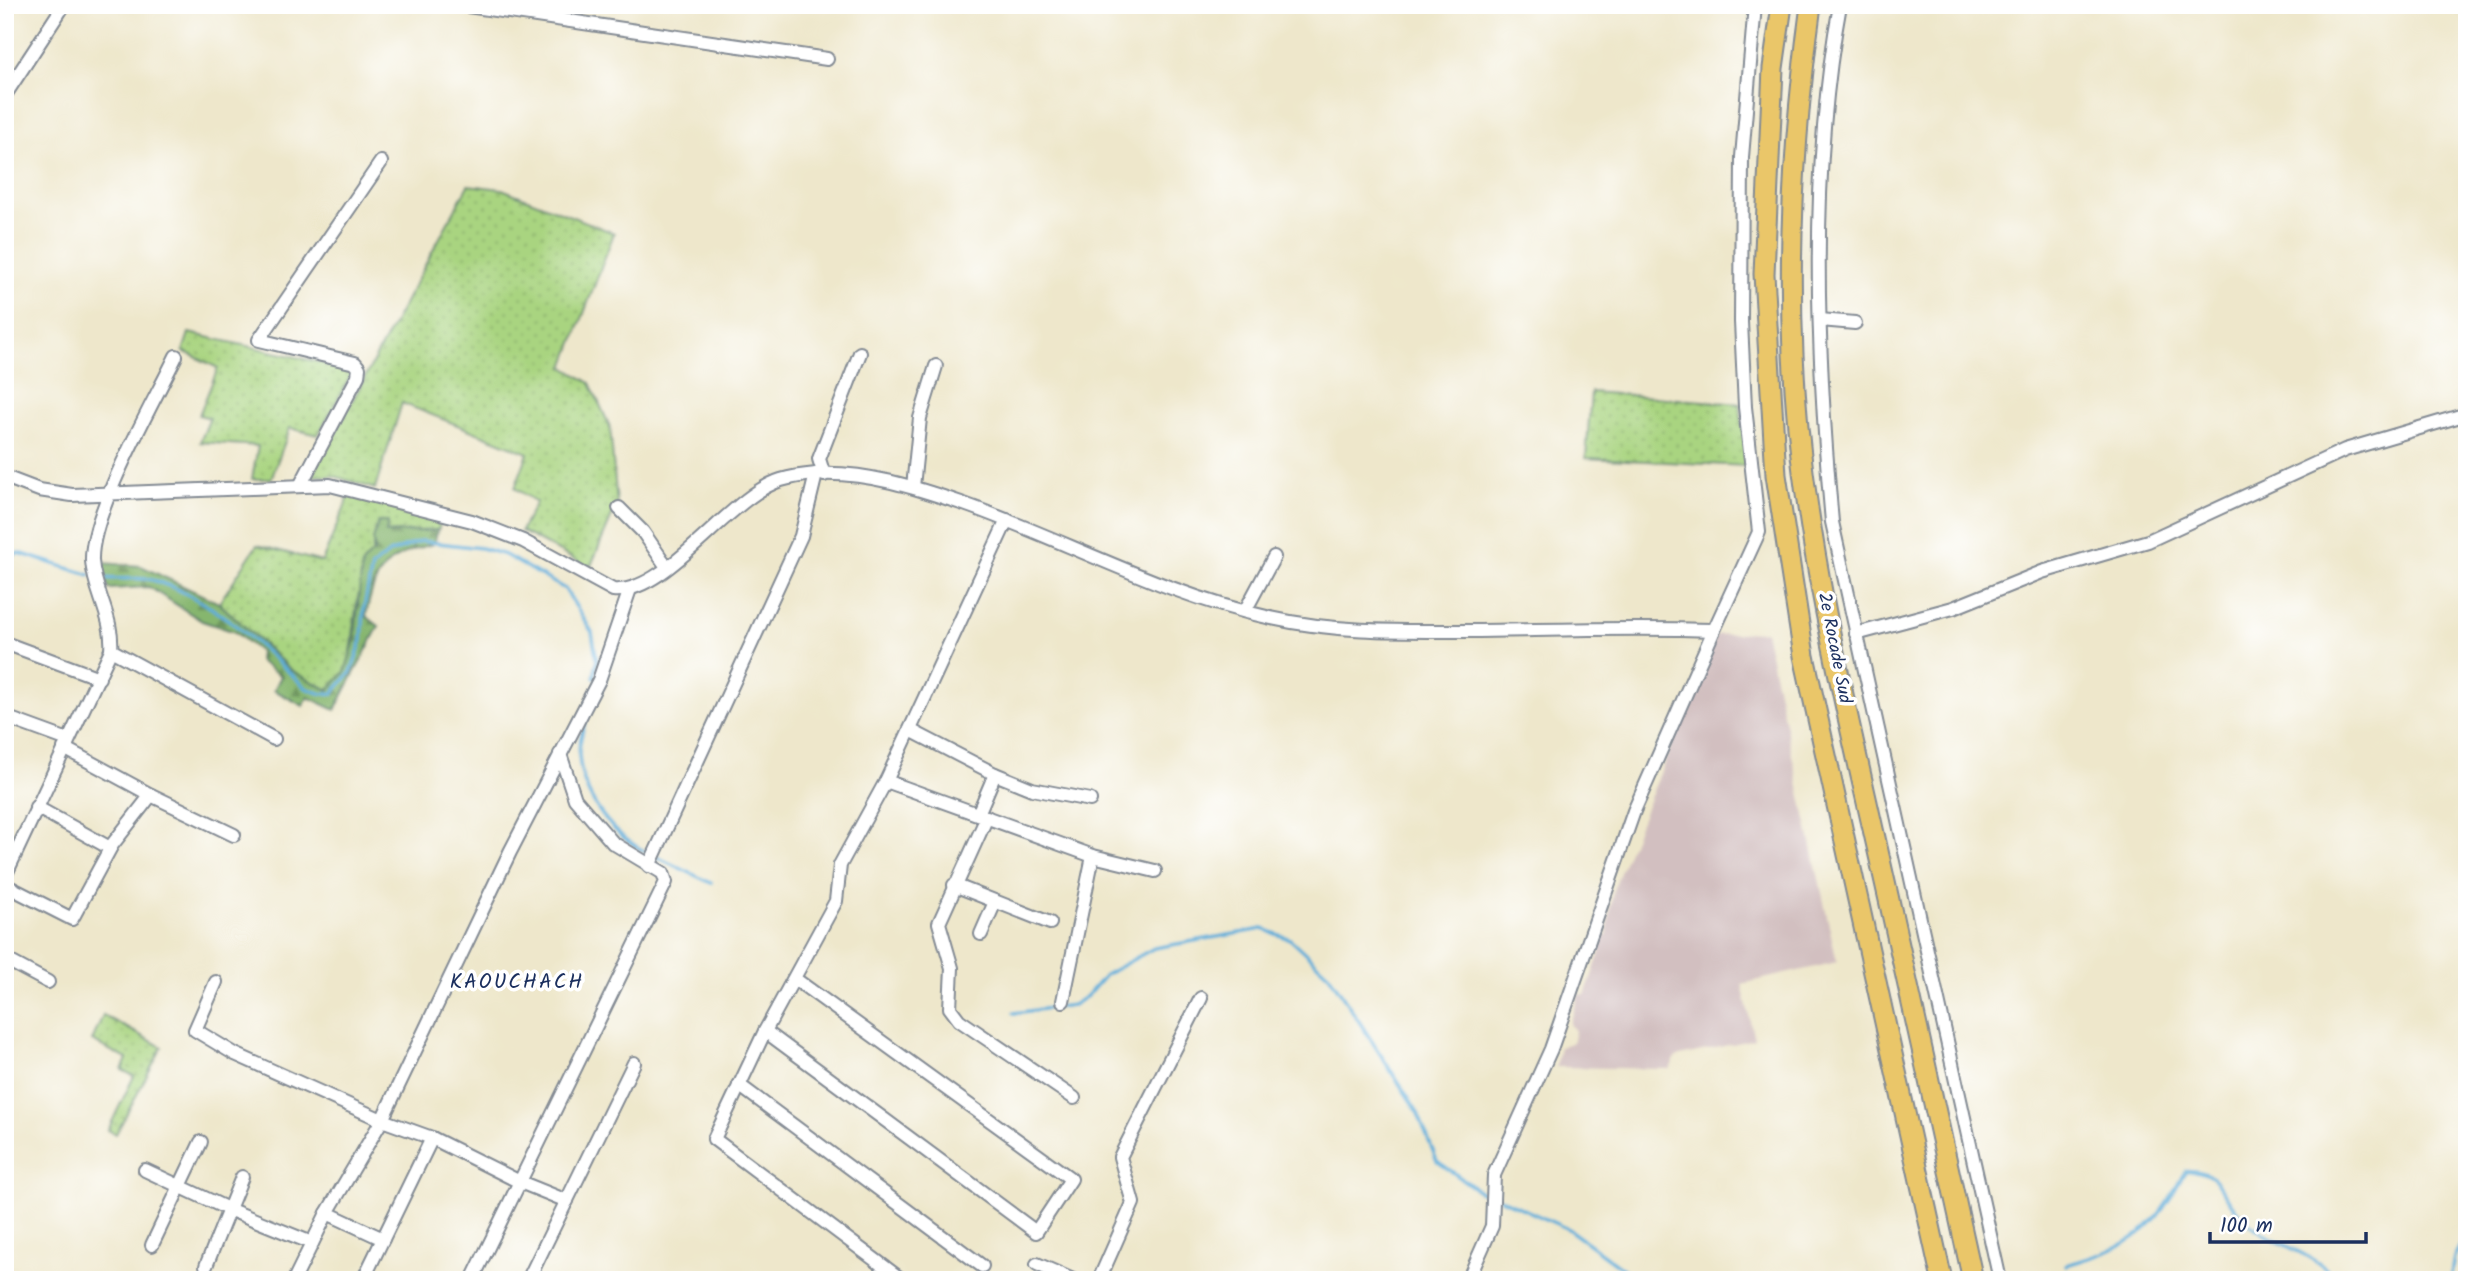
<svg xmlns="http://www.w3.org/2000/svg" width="2472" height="1285" font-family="Kalam,sans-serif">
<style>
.industrial{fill:#d2bfc0}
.grass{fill:url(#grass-dots);stroke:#62826f;stroke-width:2}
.forest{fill:url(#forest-firs);stroke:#507266;stroke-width:2}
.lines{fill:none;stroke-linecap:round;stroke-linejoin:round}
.stream{stroke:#5fadd9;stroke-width:3.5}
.minor-casing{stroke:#848b94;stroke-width:16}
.highway-casing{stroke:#848b94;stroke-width:23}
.minor{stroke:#fff;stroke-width:12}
.highway{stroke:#eac669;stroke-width:19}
.labels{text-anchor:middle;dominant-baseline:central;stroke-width:7;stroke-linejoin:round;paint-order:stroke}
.street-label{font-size:18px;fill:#1b2f5e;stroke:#fff}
.quarter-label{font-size:21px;letter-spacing:2px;fill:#1b2f5e;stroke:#fff}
</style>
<defs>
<pattern id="grass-dots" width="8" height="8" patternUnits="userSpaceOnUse" patternTransform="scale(1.75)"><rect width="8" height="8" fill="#a9d480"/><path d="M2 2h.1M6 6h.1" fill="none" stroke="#91b671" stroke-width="1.8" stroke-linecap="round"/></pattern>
<pattern id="forest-firs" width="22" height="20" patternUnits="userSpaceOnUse" patternTransform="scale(1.75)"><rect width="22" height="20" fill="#86b66e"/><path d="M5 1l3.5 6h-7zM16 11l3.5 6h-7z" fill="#6d945e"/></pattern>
</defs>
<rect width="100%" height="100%" fill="#fff"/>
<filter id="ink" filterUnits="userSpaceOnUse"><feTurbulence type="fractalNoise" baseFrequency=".0143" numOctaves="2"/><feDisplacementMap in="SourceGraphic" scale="14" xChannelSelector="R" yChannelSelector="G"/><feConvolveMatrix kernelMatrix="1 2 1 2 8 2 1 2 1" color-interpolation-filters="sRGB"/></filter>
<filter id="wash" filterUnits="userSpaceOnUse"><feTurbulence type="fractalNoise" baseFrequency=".00686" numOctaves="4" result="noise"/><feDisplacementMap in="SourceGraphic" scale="28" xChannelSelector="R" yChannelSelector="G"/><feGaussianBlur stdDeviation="1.57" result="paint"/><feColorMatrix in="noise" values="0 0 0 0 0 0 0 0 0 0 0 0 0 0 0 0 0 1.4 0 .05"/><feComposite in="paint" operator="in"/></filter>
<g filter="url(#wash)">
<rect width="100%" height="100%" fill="#eee7cb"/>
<polygon class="industrial" points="1765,631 1837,962 1742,984 1754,1039 1676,1057 1670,1069 1556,1067 1560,1047 1573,1042 1575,1031 1570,1024 1579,994 1585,995 1601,950 1598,950 1598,937 1607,936 1613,890 1716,635"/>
<g class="grass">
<polygon points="468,185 502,189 614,233 564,367 590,383 610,427 617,504 590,568 521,531 536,502 515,488 528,453 402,403 375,489 334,476 312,476"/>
<polygon points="189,333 354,370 318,435 290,428 271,479 252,479 258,446 200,442 210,418 199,415 218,368 183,351"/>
<polygon points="1591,392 1740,404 1747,466 1586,458"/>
<path d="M349,496L442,518L438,530L386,533L373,540C375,559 364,574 359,593C352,618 356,644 346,669C343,677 334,683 328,690L292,671L219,603L257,545L322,562Z"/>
<polygon points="103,1015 162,1047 116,1134 108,1130 134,1076 122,1070 127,1059 92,1041"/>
</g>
<path class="forest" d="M378,522H388L386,533L438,530L433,544C387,556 374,569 366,616L379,626L335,710L308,697L303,706L274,690L281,676L259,661L260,652L235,632L202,621L149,587L109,589L103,574V563L141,566L219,603L292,671L328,690L345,672L354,642L362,564L374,551L373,540Z"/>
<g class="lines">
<g class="stream">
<polyline points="5,558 19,553 90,575"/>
<path d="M97,577C116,582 139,575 156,581C217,601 260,646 306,688L322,694L333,693L351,672L362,640L364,607L372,567L389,553L421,541L481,548L505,555L565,589L592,632L597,661L594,678"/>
<path d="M586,716C584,728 578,743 579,755C582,798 612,836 650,854"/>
<polyline points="657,857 711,883"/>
<polyline points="1014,1013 1073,1005 1087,996 1105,975 1154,948 1263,929 1290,939 1329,975 1417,1111 1437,1161 1479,1191 1489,1195"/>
<polyline points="1497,1197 1568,1229 1638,1280"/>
<path d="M2066,1265C2132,1246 2154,1233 2185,1171C2222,1168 2220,1197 2243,1218C2270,1244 2312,1251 2338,1280"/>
<polyline points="2450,1280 2454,1257 2467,1233"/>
</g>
</g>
</g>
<g filter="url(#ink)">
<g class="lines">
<defs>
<g id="minor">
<polyline points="461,5 827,59"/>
<path d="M1840,5C1809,170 1817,356 1832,522L2000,1280"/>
<polyline points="5,95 64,5"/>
<polyline points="1820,320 1855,323"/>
<polyline points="824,475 819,459 860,353"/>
<path d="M5,477L39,490L72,495L330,485L472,521L523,541L613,590C666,595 729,496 781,480C791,477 805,475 816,474C866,471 917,488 964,504C1066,540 1164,595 1271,618C1337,633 1407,631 1474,631C1554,630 1634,627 1714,630L1634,811L1551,1049L1494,1175L1492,1226L1468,1280"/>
<polyline points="301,484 358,376 359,368 355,363 259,340 381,162"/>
<polyline points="913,487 920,418 936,366"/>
<polyline points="619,508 643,532 667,567"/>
<polyline points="1245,611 1274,557"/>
<polyline points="1714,630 1759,532 1745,407 1741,322 1742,157 1755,5"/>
<polyline points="1856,634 1953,608 2042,572 2148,541 2345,450 2467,414"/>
<polyline points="5,643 99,678"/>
<polyline points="111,650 274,739"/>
<polyline points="5,717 68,740"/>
<polyline points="910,730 995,774 1032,789 1090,800"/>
<polyline points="64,748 151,795 234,835"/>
<polyline points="886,781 1093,856 1155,871"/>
<polyline points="36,807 110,848"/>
<polyline points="978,814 995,774"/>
<polyline points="987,817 939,923 952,968 950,1008 959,1020 1074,1098"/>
<polyline points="649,866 801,536 816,474"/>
<path d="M5,876L111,650C114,618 94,592 92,561C90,513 154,402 176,356"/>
<polyline points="5,885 72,919 112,845 151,795"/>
<polyline points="954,885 1050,923"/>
<polyline points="981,934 995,902"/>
<polyline points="5,959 48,982"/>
<polyline points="216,982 195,1030 235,1054 382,1120 432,1138 520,1182 567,1201"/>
<polyline points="1063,1001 1093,856"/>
<polyline points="765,1031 1036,1232 1071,1179 795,979"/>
<polyline points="739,1085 982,1266"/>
<polyline points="145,1170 228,1209 312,1243"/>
<polyline points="327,1213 383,1239"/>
<polyline points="152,1245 201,1142"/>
<polyline points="1037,1264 1073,1280"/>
<polyline points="206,1266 242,1177"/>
<polyline points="294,1280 327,1213 382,1120 510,852 599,680 629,592"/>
<polyline points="363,1280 432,1138"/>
<polyline points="472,1280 666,882 663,873 613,843 575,799 560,754"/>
<polyline points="528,1280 634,1063"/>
<polyline points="902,1280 714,1139 765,1031 836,901 840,865 886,781 1007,520"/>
<polyline points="1099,1280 1133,1203 1120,1157 1201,998"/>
</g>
<g id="highway">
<polyline points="1782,5 1773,68 1764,274 1776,475 1804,656 1942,1280"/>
<path d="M1811,5C1792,144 1785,287 1798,427C1811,562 1843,696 1873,829C1907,979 1940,1129 1973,1280"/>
</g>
</defs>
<use href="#minor" class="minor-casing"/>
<use href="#highway" class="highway-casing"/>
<use href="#minor" class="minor"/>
<use href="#highway" class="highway"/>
</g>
</g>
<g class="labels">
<g class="street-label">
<text transform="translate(1834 648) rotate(79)">2e Rocade Sud</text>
</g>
<g class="quarter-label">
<text x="517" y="982">KAOUCHACH</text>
</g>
</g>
<rect width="2472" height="1285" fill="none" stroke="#fff" stroke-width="28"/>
<path d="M2210 1232v10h156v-10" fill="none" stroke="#1b2f5e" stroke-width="3.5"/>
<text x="2220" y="1232" font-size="21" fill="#1b2f5e" stroke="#ffffff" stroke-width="5" paint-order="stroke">100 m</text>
</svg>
